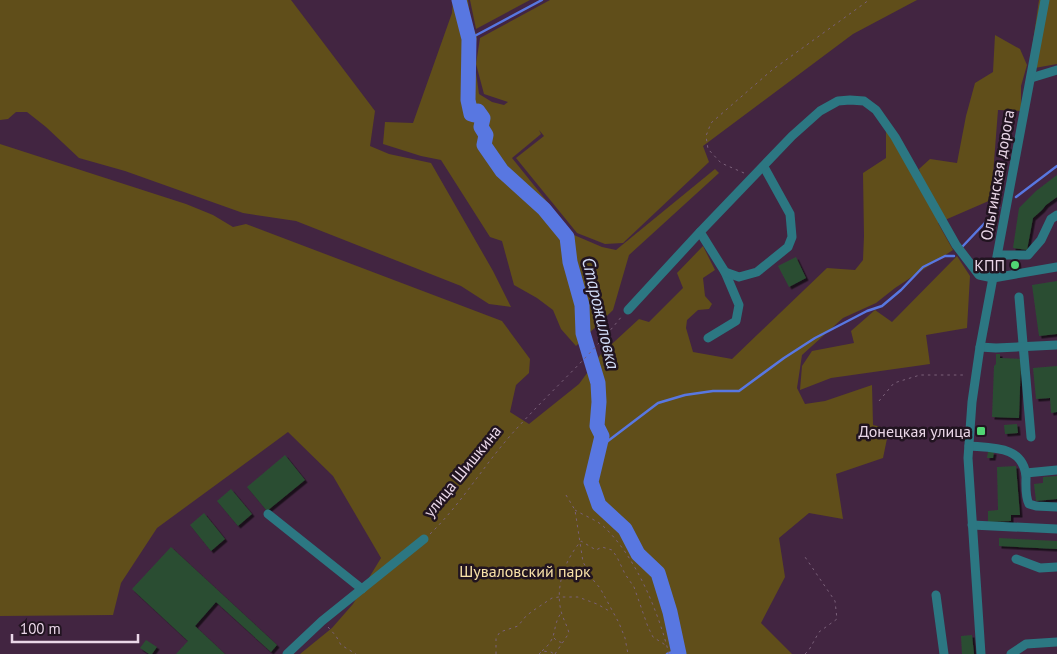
<svg xmlns="http://www.w3.org/2000/svg" width="1057" height="654" font-family="'PT Sans',sans-serif">
<style>
.green{fill:#604e1a}
.lines{fill:none;stroke-linecap:round;stroke-linejoin:round}
.stream{stroke:#5877e1;stroke-width:2.5}
.river{stroke:#5877e1;stroke-width:15}
.building{fill:#2b4d32;filter:url(#shadow)}
.path{stroke:#7a6079;stroke-width:1;stroke-dasharray:2.5 4;stroke-linecap:butt}
.minor{stroke:#2c7782;stroke-width:9}
.poi-dot{fill:#51d674;stroke:#211420;stroke-width:2}
.labels{text-anchor:middle;dominant-baseline:central;stroke-width:5;stroke-linejoin:round;paint-order:stroke}
.street-label{font-size:16px;fill:#ead7e8;stroke:#211420}
.poi-label{font-size:16px;fill:#ead7e8;stroke:#211420;text-anchor:end}
.park-label{font-size:16px;fill:#f9e2a8;stroke:#211420}
.water-label{font-size:18px;font-style:italic;fill:#d0daf5;stroke:#211420}
</style>
<defs>
<filter id="shadow"><feDropShadow dx="2.5" dy="2.5" stdDeviation="0" flood-color="#0009"/></filter>
</defs>
<rect width="100%" height="100%" fill="#422541"/>
<g class="green">
<polygon points="0,0 291,0 375,111 370,146 389,154 431,163 493,271 511,307 489,304 461,286 296,221 243,213 125,171 79,158 46,127 27,112 16,112 8,119 0,120"/>
<polygon points="453,0 468,0 471,24 477,36 474,58 479,94 492,102 504,105 508,102 484,94 476,64 480,38 550,0 917,0 853,34 703,146 709,162 623,243 605,244 577,233 516,158 544,136 539,130 541,134 512,158 574,235 602,247 616,250 715,169 719,173 629,255 613,310 576,346 561,329 553,310 537,298 514,285 502,241 490,237 441,160 421,156 383,144 385,122 413,123 452,13"/>
<polygon points="470,0 530,0 476,29"/>
<polygon points="1039,0 1057,0 1057,64 1029,69"/>
<polygon points="995,35 1020,49 1027,65 1021,86 1021,111 998,110 991,200 938,223 953,250 895,288 876,303 843,318 802,355 797,388 805,404 825,401 872,385 873,425 889,429 883,458 836,474 843,519 809,513 779,538 785,577 761,623 792,654 300,654 332,628 353,604 381,558 333,476 288,432 157,528 121,583 113,615 0,616 0,144 186,204 213,215 233,227 246,224 502,321 530,359 529,373 516,385 510,412 529,424 579,384 601,354 639,319 649,322 683,288 677,273 703,246 715,270 703,278 705,296 712,304 709,309 698,310 687,320 686,328 693,352 732,359 827,268 855,270 863,260 864,236 863,173 886,158 886,128 923,183 919,169 930,159 957,163 966,116 975,83 993,72"/>
<polygon points="957,256 970,276 967,328 926,335 930,364 831,378 800,390 802,366 812,351 854,343 851,331 875,310 892,322"/>
</g>
<g class="lines">
<g class="stream">
<polyline points="469,39 542,0"/>
<polyline points="1016,197 1057,166"/>
<polyline points="962,247 999,208"/>
<polyline points="600,447 658,403 685,395 713,391 739,391 784,358 815,338 867,311 882,306 901,290 923,267 945,256 954,256"/>
<polyline points="667,654 678,650"/>
</g>
<polyline class="river" points="459,0 469,39 468,100 471,114 474,115 478,111 483,118 481,127 486,135 484,145 502,171 544,209 567,237 570,262 582,305 583,333 598,383 599,402 597,426 602,436 591,482 599,505 625,529 638,554 658,573 670,612 679,654"/>
</g>
<g class="building">
<polygon points="1057,175 1057,197 1046,205 1042,210 1033,218 1027,250 1013,248 1019,208 1036,191"/>
<polygon points="796,257 806,278 789,287 778,266"/>
<polygon points="1018,261 1019,268 1011,269 1010,262"/>
<polygon points="1057,281 1057,334 1039,336 1032,285"/>
<polygon points="996,354 1000,354 1000,358 1021,359 1019,418 992,417 994,366 996,364"/>
<polygon points="1057,366 1057,412 1051,413 1050,398 1036,399 1033,368"/>
<polygon points="1017,424 1018,433 1005,434 1004,425"/>
<polygon points="988,452 994,452 993,458 987,458"/>
<polygon points="285,455 305,480 267,511 247,487"/>
<polygon points="1016,466 1020,515 1011,515 1011,521 988,522 988,511 998,510 997,467"/>
<polygon points="1057,476 1057,499 1036,501 1034,484 1043,483 1043,477"/>
<polygon points="231,489 252,514 238,526 217,501"/>
<polygon points="204,513 225,539 211,551 190,525"/>
<polygon points="999,538 1057,541 1057,549 999,546"/>
<polygon points="171,547 277,645 271,652 216,602 195,626 225,654 176,654 188,641 132,589"/>
<polygon points="972,635 974,654 962,654 961,636"/>
<polygon points="146,640 157,647 152,654 149,654 140,648"/>
</g>
<g class="lines">
<g class="path">
<polyline points="744,173 721,163 708,149 706,136 711,123 772,70 869,0"/>
<polyline points="879,401 894,383 920,375 966,375"/>
<polyline points="566,495 575,510 583,562 594,581 600,588 619,623 625,638 628,654"/>
<path d="M575,510C583,515 594,519 602,525C636,556 658,611 669,654"/>
<path d="M430,534C461,504 482,468 510,436C546,395 588,359 622,316"/>
<polyline points="328,627 336,636 341,645 356,654"/>
<polyline points="554,638 557,641 563,643"/>
<path d="M542,651C559,637 551,628 561,613"/>
<polyline points="496,654 496,638 500,632 518,626 526,616 534,610 552,598 559,597 578,597 597,604 611,612"/>
<polyline points="539,654 542,651 551,652 554,654"/>
<path d="M555,654L569,633C567,625 563,619 561,611C555,586 565,560 581,541L596,550L602,547L612,550L617,557L625,574L634,587L648,627L653,637L667,646"/>
<polyline points="805,654 809,650 819,632 837,619 835,601 805,557"/>
</g>
<g class="minor">
<polyline points="1031,78 1057,70"/>
<polyline points="700,232 725,272 739,305 736,321 708,338"/>
<polyline points="998,255 1028,255 1041,240 1051,219 1057,215"/>
<polyline points="725,272 739,277 757,272 788,247 792,237 790,214 764,167"/>
<polyline points="1019,297 1031,437"/>
<polyline points="628,310 700,232 792,136 820,111 838,101 850,100 864,101 876,110 895,137 956,245 979,275 993,278 1057,267"/>
<polyline points="980,347 996,348 1057,345"/>
<path d="M969,446C993,448 1024,446 1026,477C1026,486 1025,497 1029,504L1036,506L1057,507"/>
<polyline points="1026,473 1057,470"/>
<polyline points="268,514 362,589"/>
<polyline points="972,525 1057,529"/>
<polyline points="1016,559 1040,568 1057,567"/>
<polyline points="936,595 944,654"/>
<polyline points="287,654 322,621 424,539"/>
<polyline points="981,654 968,458 972,402 980,347 1045,0"/>
<polyline points="1011,654 1026,644 1057,642"/>
</g>
</g>
<g class="poi-dot">
<circle cx="1015" cy="265" r="5"/>
<rect x="976" y="426" width="10" height="10" rx="2.5"/>
</g>
<g class="labels">
<g class="street-label">
<text transform="translate(997 175) rotate(-80)">Ольгинская дорога</text>
<text transform="translate(462 471) rotate(-51)">улица Шишкина</text>
</g>
<g class="poi-label">
<text x="1005" y="265">КПП</text>
<text x="971" y="431">Донецкая улица</text>
</g>
<g class="park-label">
<text x="525" y="571">Шуваловский парк</text>
</g>
<g class="water-label">
<text transform="translate(601 313) rotate(77)">Старожиловка</text>
</g>
</g>
<path d="M12 634v8h126v-8" fill="none" stroke="#ead7e8" stroke-width="2.5"/>
<text x="20" y="634" font-size="15" fill="#ead7e8" stroke="#211420" stroke-width="4" paint-order="stroke">100 m</text>
</svg>
